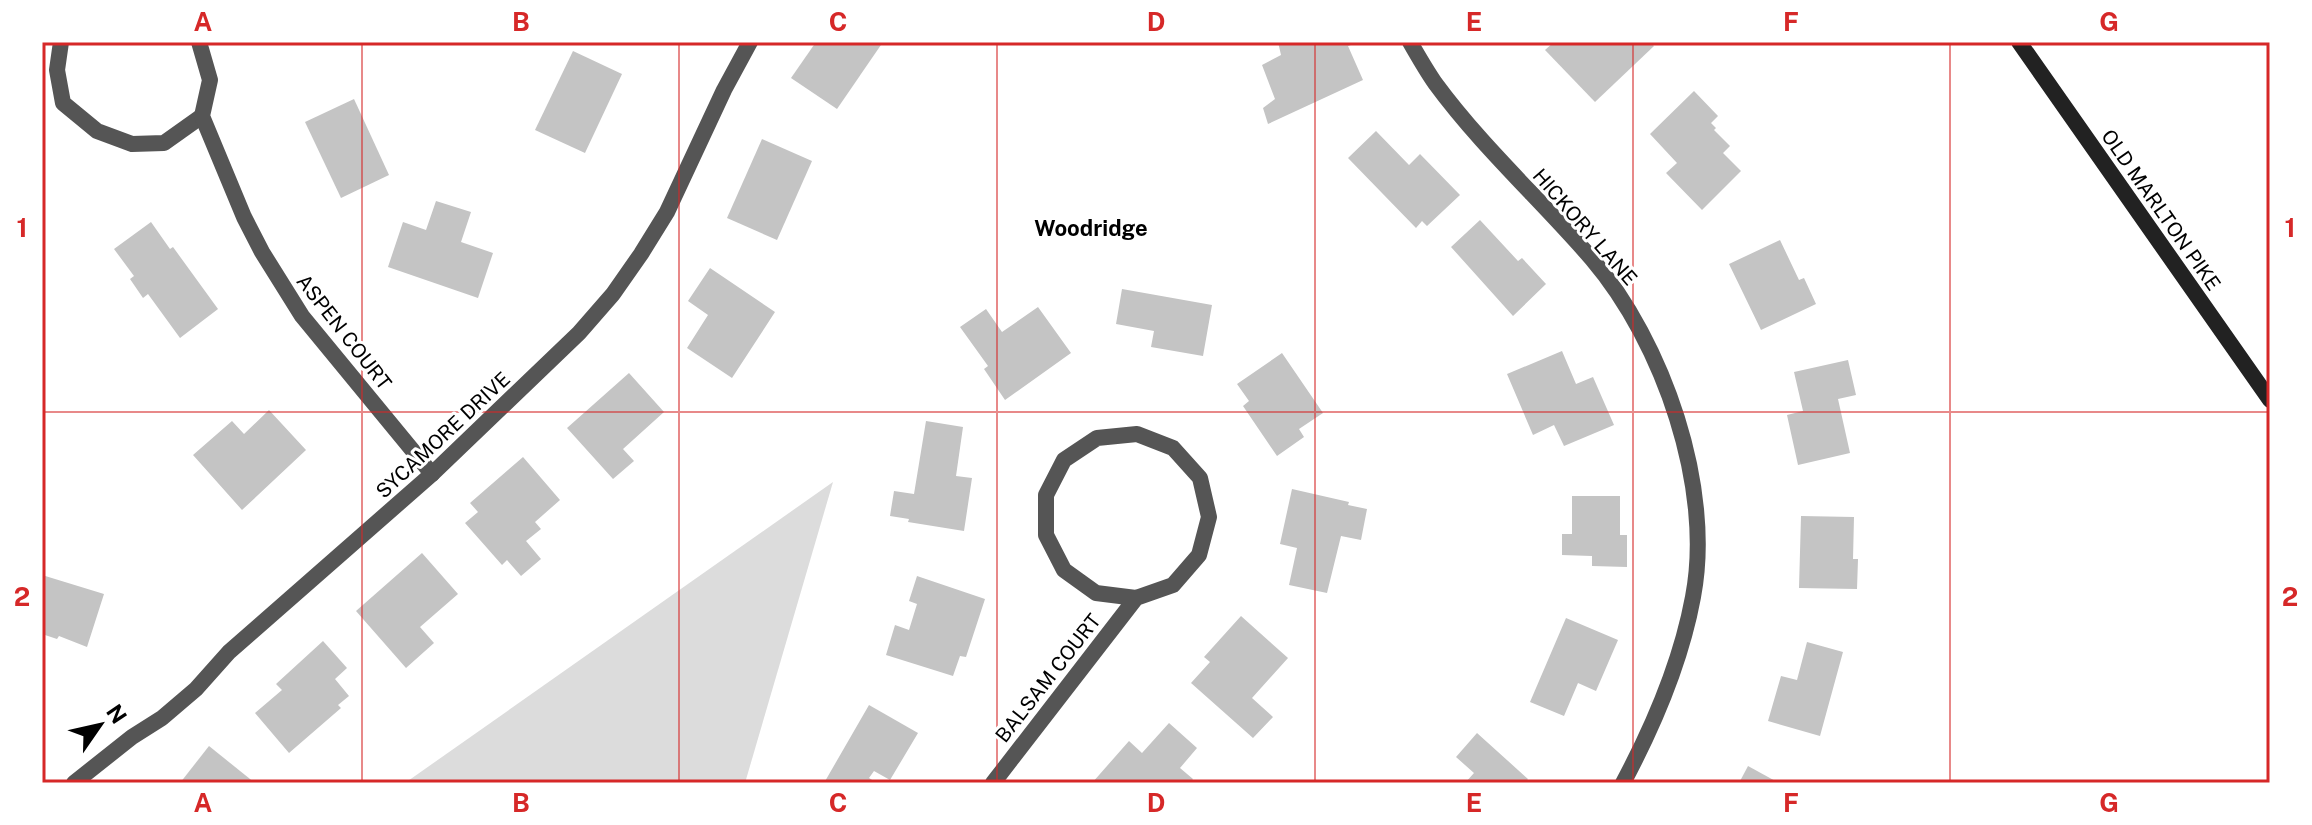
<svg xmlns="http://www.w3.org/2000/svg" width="2312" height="825" font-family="'Public Sans',sans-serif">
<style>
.green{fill:#dcdcdc}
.building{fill:#c4c4c4}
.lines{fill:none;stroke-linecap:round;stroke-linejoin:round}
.street{stroke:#555;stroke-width:16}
.secondary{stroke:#222;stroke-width:16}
.grid{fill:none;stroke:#d62828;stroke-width:2;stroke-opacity:0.55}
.labels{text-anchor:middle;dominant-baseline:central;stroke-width:6;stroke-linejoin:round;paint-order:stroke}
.street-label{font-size:20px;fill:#000;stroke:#fff}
.neighbourhood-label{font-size:22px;font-weight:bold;fill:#000;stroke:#fff}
.neatline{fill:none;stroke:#d62828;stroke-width:3}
.grid-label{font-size:26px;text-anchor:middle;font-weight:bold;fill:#d62828}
</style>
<rect width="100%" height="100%" fill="#fff"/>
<polygon class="green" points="833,482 745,783 405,783"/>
<g class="building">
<polygon points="816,42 883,42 837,109 791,78"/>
<polygon points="1278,42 1350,42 1351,45 1348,46 1363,80 1268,124 1263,108 1275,99 1262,65 1281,55"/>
<polygon points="1554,42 1650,42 1654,46 1595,102 1545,50"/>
<polygon points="573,51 622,74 585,153 535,130"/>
<polygon points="1694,91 1718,116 1711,123 1716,128 1714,130 1730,146 1723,153 1741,171 1702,210 1666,173 1677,163 1650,134"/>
<polygon points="354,99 389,175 341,198 305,122"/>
<polygon points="1376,131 1409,165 1420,154 1460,195 1427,226 1422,221 1416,228 1348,158"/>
<polygon points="762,139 812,161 777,240 727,218"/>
<polygon points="436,201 471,212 461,242 493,253 478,298 388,267 403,222 426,230"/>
<polygon points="1480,220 1518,261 1522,258 1546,284 1513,316 1451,247"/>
<polygon points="151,222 170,249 173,247 218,309 180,338 148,294 143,298 130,279 134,276 114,249"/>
<polygon points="1780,240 1799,280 1804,278 1816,304 1761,330 1729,264"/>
<polygon points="710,268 775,312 732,378 687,348 708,315 688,301"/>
<polygon points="1122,289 1212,305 1203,356 1151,347 1154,331 1116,324"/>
<polygon points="1038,307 1071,353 1005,400 984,369 988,366 960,327 986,309 1002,332"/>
<polygon points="1562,351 1576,384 1593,377 1614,425 1564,446 1554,425 1533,435 1507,374"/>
<polygon points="1282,353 1323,413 1299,429 1304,437 1277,456 1243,406 1249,401 1237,384"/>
<polygon points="1848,360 1856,395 1838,399 1850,453 1798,465 1787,415 1803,411 1794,372"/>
<polygon points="629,373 664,412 623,449 634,461 613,479 567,428"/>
<polygon points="269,410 306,450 242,510 193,455 232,421 244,434"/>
<polygon points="926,421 963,427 956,476 972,478 964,531 908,522 909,519 890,516 894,491 914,494"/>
<polygon points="523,457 560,500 535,522 541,529 526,541 541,559 521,576 507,560 502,565 465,523 478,512 470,503"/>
<polygon points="1292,489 1349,502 1348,505 1367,509 1361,540 1341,536 1327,593 1289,585 1297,548 1280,544"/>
<polygon points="1572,496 1620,496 1620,535 1627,535 1627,567 1592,566 1592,556 1562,555 1562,534 1572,534"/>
<polygon points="1801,516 1854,517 1853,559 1858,559 1857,589 1799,588"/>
<polygon points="422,553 458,594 420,627 434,643 406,668 356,611"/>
<polygon points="42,575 104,594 87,647 59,636 57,639 42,634"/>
<polygon points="917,576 985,599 966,657 960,656 953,676 886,655 895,625 909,630 917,604 909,601"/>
<polygon points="1241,616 1288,658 1252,698 1273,717 1253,738 1191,683 1210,662 1204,657"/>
<polygon points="1566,618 1618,640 1596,691 1578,683 1564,716 1530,702"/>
<polygon points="323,641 347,668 335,679 349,696 338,705 341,708 289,753 255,713 282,690 276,684"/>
<polygon points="1807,642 1843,652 1820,736 1768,721 1781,676 1797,680"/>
<polygon points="869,705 918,733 890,780 874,771 869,778 877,783 824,783"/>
<polygon points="1169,723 1197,748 1180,768 1193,779 1190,783 1092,783 1129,741 1142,753"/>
<polygon points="1477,733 1528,779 1525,783 1465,783 1474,773 1456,757"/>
<polygon points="209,746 255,783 180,783"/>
<polygon points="1748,766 1779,783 1739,783"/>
</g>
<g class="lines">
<g class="street">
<polyline points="61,42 57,70 63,103 97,131 132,144 164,143 202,116"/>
<polyline points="199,42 210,80 202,116 244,217 262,252 302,316 432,474"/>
<path d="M1410,42C1418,56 1426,70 1435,83C1482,147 1541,200 1592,259C1663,342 1714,488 1693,597C1681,662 1654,725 1623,783"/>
<polyline points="74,783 132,737 162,718 196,689 229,652 432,474 579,333 613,294 641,254 667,212 724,90 750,42"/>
<polyline points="993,783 1136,598 1173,585 1199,555 1209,517 1200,478 1173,448 1137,434 1097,438 1064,460 1046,495 1046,535 1064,570 1096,593 1136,598"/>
</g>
<polyline class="secondary" points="2019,42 2270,400"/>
</g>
<path class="grid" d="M362,42V783M679,42V783M997,42V783M1315,42V783M1633,42V783M1950,42V783M42,412H2270"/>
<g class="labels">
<g class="street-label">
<text transform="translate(2161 210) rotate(55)">OLD MARLTON PIKE</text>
<text transform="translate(1585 227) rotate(49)">HICKORY LANE</text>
<text transform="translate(344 332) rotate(52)">ASPEN COURT</text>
<text transform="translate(443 435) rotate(-43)">SYCAMORE DRIVE</text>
<text transform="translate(1048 678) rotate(-52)">BALSAM COURT</text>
</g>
<g class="neighbourhood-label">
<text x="1091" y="228">Woodridge</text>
</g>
</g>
<rect width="2312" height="825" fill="none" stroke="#ffffff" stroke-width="88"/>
<g transform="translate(100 725) rotate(56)" stroke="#ffffff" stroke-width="6" paint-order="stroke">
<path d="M0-6L14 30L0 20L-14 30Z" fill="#000000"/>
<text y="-12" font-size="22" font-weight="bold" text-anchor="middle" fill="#000000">N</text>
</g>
<rect x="44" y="44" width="2224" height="737" class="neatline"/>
<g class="grid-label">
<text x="203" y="31">A</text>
<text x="521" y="31">B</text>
<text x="838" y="31">C</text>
<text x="1156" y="31">D</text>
<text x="1474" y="31">E</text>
<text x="1791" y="31">F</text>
<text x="2109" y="31">G</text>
<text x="22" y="237">1</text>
<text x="2290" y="237">1</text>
<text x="22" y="606">2</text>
<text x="2290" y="606">2</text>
<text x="203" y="812">A</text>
<text x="521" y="812">B</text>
<text x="838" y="812">C</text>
<text x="1156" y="812">D</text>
<text x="1474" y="812">E</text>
<text x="1791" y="812">F</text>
<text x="2109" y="812">G</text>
</g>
</svg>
